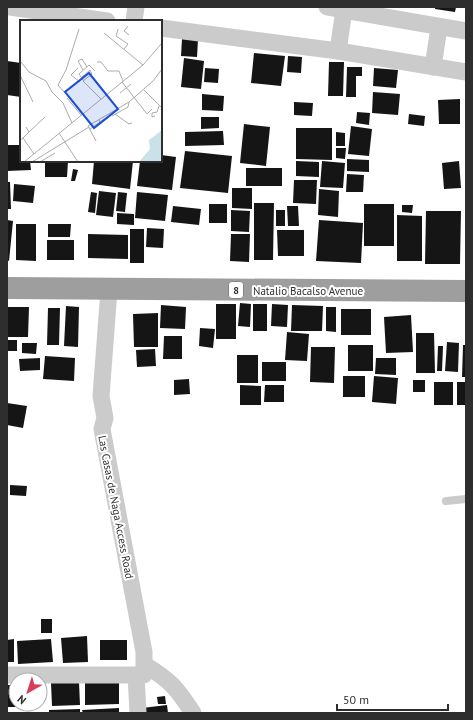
<svg xmlns="http://www.w3.org/2000/svg" width="473" height="720" font-family="'PT Sans',sans-serif">
<style>
.building{fill:#151515}
.lines{fill:none;stroke-linecap:round;stroke-linejoin:round}
.service{stroke:#cbcbcb;stroke-width:8}
.minor{stroke:#cbcbcb;stroke-width:17}
.trunk{stroke:#9e9e9e;stroke-width:22}
.labels{text-anchor:middle;dominant-baseline:central;stroke-width:4;stroke-linejoin:round;paint-order:stroke}
.shield{fill:#fff;stroke:#6d6d6d;stroke-width:1}
.shield-label{font-size:10px;font-weight:bold;fill:#2e2e2e}
.street-label{font-size:11px;fill:#2e2e2e;stroke:#fff}
.inset-road{fill:none;stroke:#ababab;stroke-width:1}
.view{fill:#1d4ed8;fill-opacity:0.15;stroke:#1d4ed8;stroke-width:2}
.inset-edge{fill:none;stroke:#2e2e2e;stroke-width:2}
</style>
<rect width="100%" height="100%" fill="#fff"/>
<g class="building">
<polygon points="435,7 456,7 455,12 435,9"/>
<polygon points="182,39 198,40 197,57 181,56"/>
<polygon points="254,53 285,56 281,86 251,83"/>
<polygon points="288,56 302,57 301,73 287,72"/>
<polygon points="184,58 204,61 201,89 181,87"/>
<polygon points="7,61 21,63 21,97 7,95"/>
<polygon points="329,62 344,62 343,96 328,96"/>
<polygon points="347,67 362,67 362,76 356,76 356,97 346,97"/>
<polygon points="205,68 219,69 218,83 204,82"/>
<polygon points="374,68 398,70 396,88 373,86"/>
<polygon points="373,92 400,94 398,115 372,113"/>
<polygon points="202,94 224,96 223,111 202,110"/>
<polygon points="460,99 460,124 439,124 438,100"/>
<polygon points="294,102 313,103 312,116 294,115"/>
<polygon points="357,112 370,113 369,125 356,123"/>
<polygon points="409,114 425,116 424,126 408,124"/>
<polygon points="201,117 219,117 219,128 201,129"/>
<polygon points="244,124 270,127 266,166 240,163"/>
<polygon points="351,126 372,129 369,156 348,154"/>
<polygon points="296,128 332,128 332,160 296,159"/>
<polygon points="223,131 224,145 185,146 185,132"/>
<polygon points="336,132 345,133 345,146 336,146"/>
<polygon points="7,145 21,145 21,161 30,161 31,170 7,171"/>
<polygon points="336,148 346,148 345,159 336,158"/>
<polygon points="185,151 232,156 228,193 180,188"/>
<polygon points="161,155 176,157 172,190 137,186 140,161 161,161"/>
<polygon points="347,159 369,160 369,172 347,171"/>
<polygon points="45,161 68,161 67,177 45,177"/>
<polygon points="94,161 133,161 130,189 92,184"/>
<polygon points="296,161 319,162 319,177 296,176"/>
<polygon points="322,161 345,163 343,188 320,187"/>
<polygon points="459,161 461,188 444,189 442,163"/>
<rect x="246" y="168" width="36" height="18"/>
<polygon points="73,169 78,170 75,181 71,181"/>
<polygon points="347,174 364,175 363,192 346,192"/>
<polygon points="294,180 317,180 316,204 293,203"/>
<polygon points="7,182 10,182 11,209 7,209"/>
<polygon points="14,184 35,186 33,203 13,201"/>
<polygon points="232,188 252,188 252,209 232,208"/>
<polygon points="319,189 339,191 338,217 318,215"/>
<polygon points="99,191 116,193 113,217 96,215"/>
<polygon points="91,192 97,193 95,213 88,212"/>
<polygon points="118,192 127,193 125,212 116,211"/>
<polygon points="137,192 168,195 165,221 135,218"/>
<polygon points="254,203 274,203 273,260 254,260"/>
<rect x="209" y="204" width="18" height="19"/>
<rect x="364" y="204" width="30" height="42"/>
<polygon points="402,205 413,205 412,213 402,212"/>
<polygon points="173,206 201,209 199,225 171,222"/>
<polygon points="287,206 298,206 299,226 288,226"/>
<polygon points="231,210 250,211 249,232 231,231"/>
<rect x="276" y="210" width="9" height="16"/>
<polygon points="426,211 461,211 460,264 425,264"/>
<polygon points="117,213 134,214 134,225 117,224"/>
<polygon points="397,215 422,216 422,261 397,261"/>
<polygon points="7,220 13,221 9,261 7,260"/>
<polygon points="319,220 363,223 361,263 316,261"/>
<polygon points="16,224 36,224 36,261 16,260"/>
<polygon points="48,224 71,224 70,237 48,237"/>
<polygon points="147,228 164,229 163,248 146,247"/>
<rect x="130" y="229" width="14" height="34"/>
<polygon points="277,230 304,230 304,256 278,256"/>
<polygon points="88,234 128,235 128,259 88,258"/>
<polygon points="231,234 250,234 249,262 230,261"/>
<rect x="47" y="240" width="27" height="20"/>
<polygon points="240,303 251,304 250,327 238,326"/>
<rect x="216" y="304" width="20" height="35"/>
<rect x="253" y="304" width="14" height="27"/>
<polygon points="272,304 288,305 287,327 271,326"/>
<polygon points="161,305 186,307 185,329 160,328"/>
<polygon points="292,305 323,306 322,331 291,331"/>
<polygon points="66,306 79,307 78,347 64,346"/>
<polygon points="7,307 29,307 28,337 7,337"/>
<polygon points="326,307 336,307 336,332 326,331"/>
<polygon points="48,308 60,308 59,345 47,345"/>
<rect x="341" y="309" width="30" height="26"/>
<polygon points="158,313 158,347 134,347 133,314"/>
<polygon points="411,315 413,352 386,353 384,317"/>
<polygon points="200,328 215,329 213,348 199,346"/>
<polygon points="287,332 309,334 307,361 285,360"/>
<polygon points="416,333 434,333 435,373 416,373"/>
<polygon points="164,336 182,336 182,359 163,359"/>
<rect x="7" y="340" width="10" height="11"/>
<polygon points="447,342 459,343 458,372 445,371"/>
<polygon points="22,343 37,343 36,354 22,353"/>
<rect x="348" y="345" width="25" height="26"/>
<polygon points="463,345 466,345 466,377 462,377"/>
<polygon points="438,346 443,346 442,371 437,371"/>
<polygon points="311,347 335,347 334,383 310,382"/>
<polygon points="155,349 156,366 137,367 136,350"/>
<rect x="237" y="355" width="21" height="28"/>
<polygon points="45,356 75,358 74,381 43,379"/>
<polygon points="40,358 40,370 20,371 19,359"/>
<polygon points="376,358 396,358 396,375 375,374"/>
<rect x="262" y="362" width="24" height="19"/>
<rect x="343" y="376" width="22" height="21"/>
<polygon points="374,376 398,378 396,404 372,402"/>
<polygon points="189,379 190,394 174,395 174,380"/>
<rect x="413" y="380" width="12" height="12"/>
<rect x="434" y="382" width="19" height="23"/>
<rect x="457" y="382" width="9" height="23"/>
<polygon points="240,385 261,386 261,405 240,405"/>
<polygon points="265,385 284,385 284,402 264,402"/>
<polygon points="7,403 27,406 23,428 7,425"/>
<polygon points="10,485 27,486 26,496 10,495"/>
<rect x="41" y="619" width="11" height="14"/>
<polygon points="87,636 88,662 63,663 61,638"/>
<polygon points="14,639 14,662 7,662 7,640"/>
<polygon points="51,639 53,662 18,664 17,641"/>
<rect x="100" y="640" width="27" height="20"/>
<polygon points="79,682 80,705 52,706 51,683"/>
<polygon points="119,682 119,704 85,705 85,683"/>
<polygon points="7,685 16,685 16,704 36,704 36,707 7,707"/>
<polygon points="165,696 166,704 158,704 157,697"/>
<polygon points="167,705 168,713 142,713 142,708"/>
<polygon points="119,708 119,713 83,713 82,710"/>
<polygon points="80,709 80,713 49,713 49,710"/>
</g>
<g class="lines">
<polyline class="service" points="446,501 466,499"/>
<g class="minor">
<polyline points="10,7 107,21"/>
<polyline points="327,7 344,10 338,51"/>
<polyline points="344,10 466,31"/>
<polyline points="134,21 136,7"/>
<polyline points="161,28 338,51 466,72"/>
<polyline points="433,67 439,27"/>
<path d="M145,665C171,681 176,687 193,713"/>
<polyline points="7,675 144,675 144,652 102,429 105,418 101,396 109,290"/>
<polyline points="136,675 138,713"/>
</g>
<polyline class="trunk" points="7,288 466,291"/>
</g>
<g class="labels">
<rect class="shield" x="229" y="282" width="14" height="16" rx="3"/>
<g class="shield-label">
<text x="236" y="290">8</text>
</g>
<g class="street-label">
<text x="308" y="291">Natalio Bacalso Avenue</text>
<text transform="translate(116 507) rotate(79)">Las Casas de Naga Access Road</text>
</g>
</g>
<g transform="translate(20 20)">
<rect width="142" height="142" fill="#fff"/>
<path d="M142,110V142H119L130,129L129,120Z" fill="#cae1ea"/>
<path class="inset-road" d="M108,6L104,11L109,15M98,9L96,16L108,24L104,29M84,13L123,45M0,41L9,52L26,61L32,72L43,83L52,103M77,42H81L88,51H99L103,61M58,48L51,55L60,62M63,50L58,41L62,39L67,47M70,50L72,54L63,61L81,79M0,55L13,82M61,58L70,50M59,61L44,72L38,65L46,50L59,9M64,61L59,54L69,45L75,51M102,62L127,94L132,89M124,70L142,88M100,73L111,64M47,78L61,95M95,94L109,104L112,103M92,96L108,87L109,82M135,96L132,97V93L137,92L139,86M79,100L80,102L91,95M70,109L80,102M9,112L25,97M39,113L58,142M3,118L9,112L6,107M0,120L3,118L14,134M76,121L68,106L109,82L133,61L142,49M4,142L123,45L142,23M12,142L69,107M20,142L35,133"/>
<path class="view" d="M69,53L98,89L74,108L45,72Z"/>
<rect width="142" height="142" class="inset-edge"/>
</g>
<rect width="473" height="720" fill="none" stroke="#2e2e2e" stroke-width="16"/>
<g transform="translate(28 692) rotate(219)"><circle r="19" fill="#ffffff" stroke="#ababab"/>
<path d="M0-3L7 15L0 10L-7 15Z" fill="#da3b57"/>
<text y="-6" font-size="11" font-weight="bold" text-anchor="middle" fill="#2e2e2e">N</text>
</g>
<path d="M337 704v6h111v-6" fill="none" stroke="#2e2e2e" stroke-width="2"/>
<text x="343" y="704" font-size="12" fill="#2e2e2e" stroke="#ffffff" stroke-width="3" paint-order="stroke">50 m</text>
</svg>
